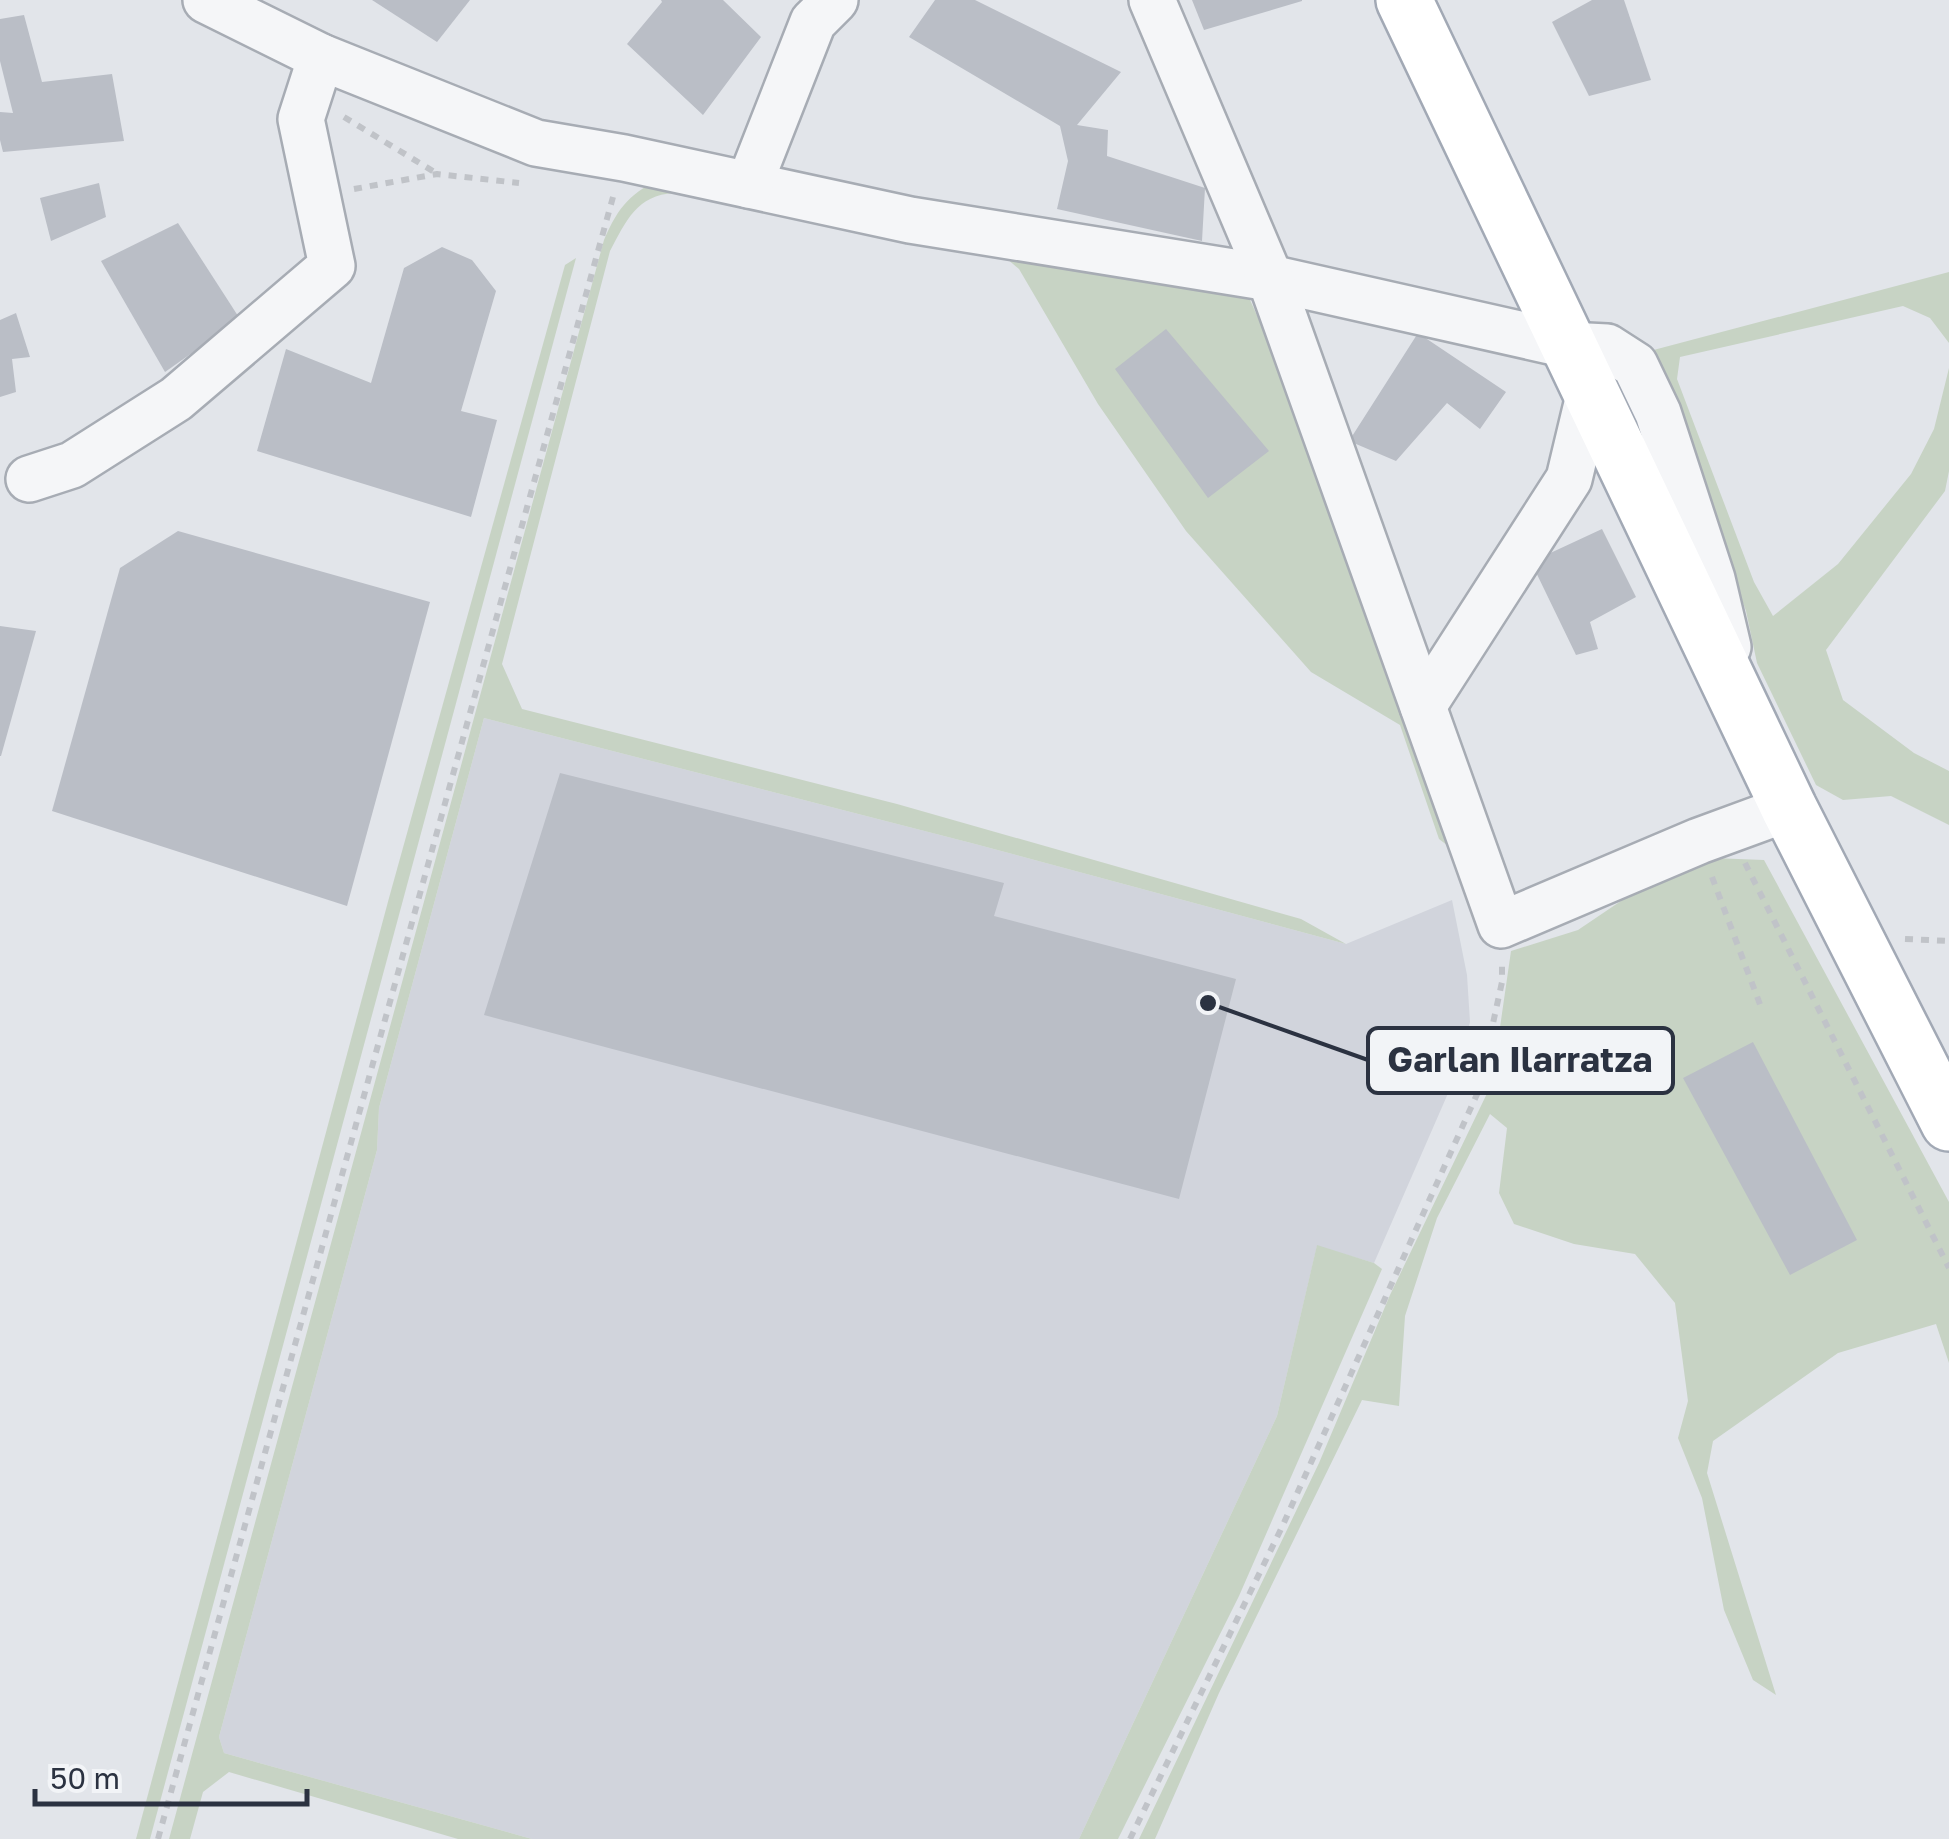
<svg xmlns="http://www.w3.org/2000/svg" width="1949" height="1839" font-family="'Golos Text',sans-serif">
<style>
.built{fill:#d1d4dc}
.green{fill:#c7d3c4}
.building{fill:#babec6}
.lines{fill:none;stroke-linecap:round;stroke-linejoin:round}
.minor-casing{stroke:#a7acb4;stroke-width:50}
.major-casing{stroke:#a2a9b5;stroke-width:60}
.path{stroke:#c0c3c8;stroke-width:6;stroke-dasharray:8 8;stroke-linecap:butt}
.minor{stroke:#f5f6f8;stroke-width:45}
.major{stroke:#fff;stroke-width:55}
.leader{fill:none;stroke:#2b3241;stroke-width:4}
.callout-dot{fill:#2b3241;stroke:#f2f4f7;stroke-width:4}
.callout{fill:#f2f4f7;stroke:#2b3241;stroke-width:4}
.callout-label{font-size:35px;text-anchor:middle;font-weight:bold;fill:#2b3241}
</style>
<rect width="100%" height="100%" fill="#e2e5ea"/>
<polygon class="built" points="484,718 975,844 1346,944 1452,900 1467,975 1470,1022 1456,1075 1374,1263 1317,1246 1277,1416 1079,1839 532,1839 224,1753 219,1737 377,1150 379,1108"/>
<g class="green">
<path d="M665,176L1246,291L1282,371L1452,849L1439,839L1400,725L1311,672L1186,531L1098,404L1019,269L999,252L674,193C637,195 626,221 610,251L502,664L522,709L897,804L1301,919L1346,944L975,844L484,718L379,1108L377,1150L219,1737L224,1753L532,1839H458L229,1772L203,1792L190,1839H169L604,240C619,205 631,193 665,176Z"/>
<polygon points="576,258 150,1839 136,1839 389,898 565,265"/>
<polygon points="1949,272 1949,343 1930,318 1903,306 1680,357 1677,379 1754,582 1773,616 1838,564 1911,474 1934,429 1949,368 1949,471 1945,491 1826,650 1843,700 1914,753 1949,771 1949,825 1891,796 1843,800 1816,785 1757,663 1746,611 1657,368 1646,352"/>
<polygon points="1686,857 1764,860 1949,1202 1949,1363 1936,1324 1838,1353 1713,1441 1707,1473 1776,1695 1753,1680 1724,1610 1702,1498 1678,1438 1688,1401 1675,1303 1635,1254 1574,1244 1514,1224 1499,1193 1507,1128 1490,1114 1437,1218 1405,1316 1399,1406 1362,1400 1219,1693 1155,1839 1139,1839 1319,1463 1390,1295 1492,1083 1511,951 1578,930"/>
<polygon points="1317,1245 1374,1263 1382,1269 1239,1596 1118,1839 1079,1839 1277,1416"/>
</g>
<g class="building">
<polygon points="372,0 470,0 437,42"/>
<polygon points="661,0 723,0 761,37 703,115 627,44 662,2"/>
<polygon points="935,0 975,0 1121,72 1077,125 1108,130 1107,156 1205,188 1202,241 1057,209 1068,161 1060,126 909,37"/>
<polygon points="1192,0 1302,0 1302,1 1204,30"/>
<polygon points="1592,0 1624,0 1651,80 1589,96 1552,22"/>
<polygon points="24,15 42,82 112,74 124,141 3,152 0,140 0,112 13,113 0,61 0,19"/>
<polygon points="99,183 106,217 51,241 40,198"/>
<polygon points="178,223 240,319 165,372 101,261"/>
<polygon points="442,247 472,260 496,291 461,411 497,420 471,517 257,451 286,349 371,383 404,268"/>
<polygon points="16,313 30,357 12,359 16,392 0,397 0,320"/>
<polygon points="1166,329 1269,451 1208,498 1115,369"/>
<polygon points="1418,333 1506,392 1480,429 1447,403 1396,461 1349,441"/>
<polygon points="1602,529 1636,597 1590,622 1598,649 1576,655 1531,562"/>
<polygon points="178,531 430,602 347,906 52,811 120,568"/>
<polygon points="0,626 36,631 1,756 0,756"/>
<polygon points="560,773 1004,883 994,916 1236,979 1179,1199 484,1015"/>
<polygon points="1753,1042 1857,1240 1790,1275 1683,1078"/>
</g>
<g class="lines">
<defs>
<g id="minor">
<polyline points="206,0 321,57 536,143 624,158 910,220 1270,278 1568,345 1607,347 1635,365 1658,413 1712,579 1728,647"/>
<polyline points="1152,0 1270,278 1501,925 1699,841 1789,808"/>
<polyline points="749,185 813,22 835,0"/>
<polyline points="29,479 72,465 176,399 332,266 301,119 321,57"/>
<polyline points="1423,706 1569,479 1591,387"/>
</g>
<polyline id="major" points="1404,0 1789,808 1949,1123"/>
</defs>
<use href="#minor" class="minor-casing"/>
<use href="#major" class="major-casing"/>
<g class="path">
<polyline points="344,117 436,173"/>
<polyline points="354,189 437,174 519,183"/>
<polyline points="1745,863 1949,1268"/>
<polyline points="1712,877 1761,1007"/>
<polyline points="1905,939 1949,941"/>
<polyline points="158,1839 613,197"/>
<polyline points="1130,1839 1282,1527 1478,1092 1502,982 1502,961"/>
</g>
<use href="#minor" class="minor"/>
<use href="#major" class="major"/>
</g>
<path class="leader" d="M1208 1003L1368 1060"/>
<circle class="callout-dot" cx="1208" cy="1003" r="10"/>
<rect class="callout" x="1368" y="1028" width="305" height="65" rx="10"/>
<g class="callout-label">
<text x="1520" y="1072">Garlan Ilarratza</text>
</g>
<path d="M35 1789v15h272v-15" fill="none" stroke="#2b3241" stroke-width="5"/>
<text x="50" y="1789" font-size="30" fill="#2b3241" stroke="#f2f4f7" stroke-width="8" paint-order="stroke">50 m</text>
</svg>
